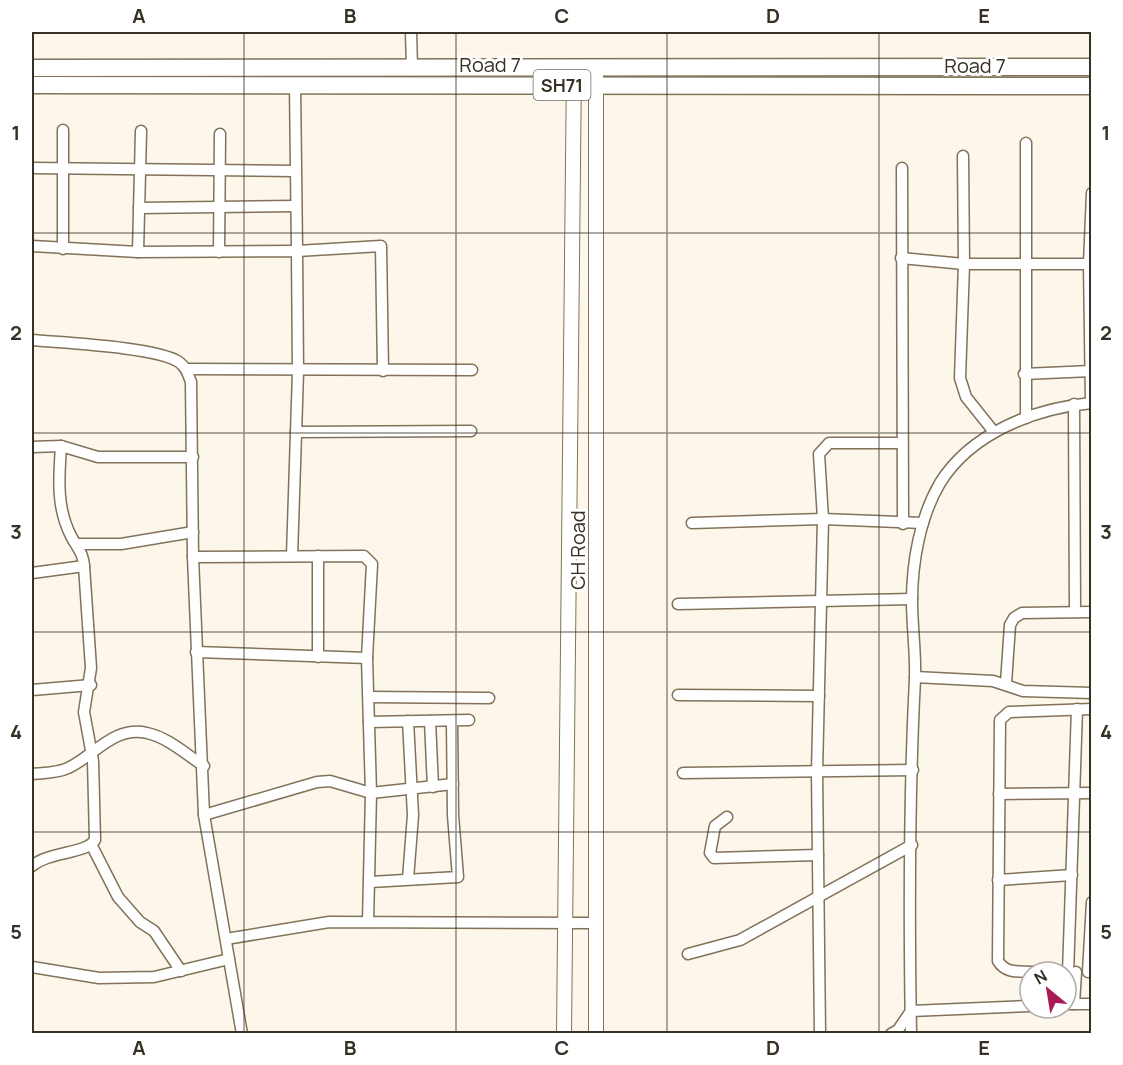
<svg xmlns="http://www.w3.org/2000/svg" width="1123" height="1065" font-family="Manrope,sans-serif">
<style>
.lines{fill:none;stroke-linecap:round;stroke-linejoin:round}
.minor-casing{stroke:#817259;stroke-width:13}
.tertiary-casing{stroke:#817259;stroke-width:16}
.primary-casing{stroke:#817259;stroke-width:19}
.minor{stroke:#fff;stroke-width:10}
.tertiary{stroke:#fff;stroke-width:14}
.primary{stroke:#fff;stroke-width:16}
.grid{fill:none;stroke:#363025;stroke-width:1.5;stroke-opacity:0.55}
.labels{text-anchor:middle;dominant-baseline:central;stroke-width:6;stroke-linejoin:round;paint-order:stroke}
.shield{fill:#fff;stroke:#726e66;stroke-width:1.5}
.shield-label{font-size:18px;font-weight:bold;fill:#363025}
.street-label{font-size:20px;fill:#363025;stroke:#fff}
.neatline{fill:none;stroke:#363025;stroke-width:2}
.grid-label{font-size:20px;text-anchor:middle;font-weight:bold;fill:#363025}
</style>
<rect width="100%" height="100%" fill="#fdf7eb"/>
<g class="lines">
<defs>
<g id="minor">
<polyline points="411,32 412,68"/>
<polyline points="295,85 297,251 381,246 383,371"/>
<polyline points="963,156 964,264 960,378 966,397 994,432"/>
<polyline points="32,168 295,171"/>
<polyline points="902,168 903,524"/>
<polyline points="139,208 296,206"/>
<polyline points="32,246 138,252 297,251 298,372 292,556"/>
<polyline points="63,249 63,130"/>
<polyline points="138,252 141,131"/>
<polyline points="219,252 220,134"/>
<polyline points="901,258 964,264 1092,264"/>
<path d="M32,340C63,343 157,347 179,362C186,367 188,374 191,382L193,557L204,815L242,1034"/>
<polyline points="187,369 472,370"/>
<polyline points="1024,374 1091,371"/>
<polyline points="1091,403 1089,264 1092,193"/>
<polyline points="1074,404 1075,612"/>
<polyline points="1026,418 1026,143"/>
<polyline points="296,432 471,431"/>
<polyline points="32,447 61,446 98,457 193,457"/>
<polyline points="692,523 823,519 923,523"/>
<polyline points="78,544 121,544 193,532"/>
<polyline points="318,556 318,657"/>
<polyline points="193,557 364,556 372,564 367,658 371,793 368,922"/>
<polyline points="32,573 84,566"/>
<polyline points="678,604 912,599"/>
<polyline points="196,652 367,658"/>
<polyline points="915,677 993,681 1023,691 1092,693"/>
<polyline points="1006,683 1010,625 1014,618 1022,613 1092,612"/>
<polyline points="32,690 91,685"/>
<polyline points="678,695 819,696"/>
<polyline points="369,697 489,698"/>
<polyline points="430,721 433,787"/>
<polyline points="369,722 469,720"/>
<polyline points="683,773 913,770"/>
<path d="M32,774C43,773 58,773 68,768C93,757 114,725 147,733C167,737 187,755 204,766"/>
<polyline points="999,794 1092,793"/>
<polyline points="204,815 317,782 330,781 371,793 453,784"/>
<polyline points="727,817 715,826 710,853 714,858 818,855"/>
<polyline points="92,846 118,897 140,922 154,931 181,971"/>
<path d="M32,866C50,851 86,854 95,840L93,761L84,712L91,668L84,566C83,552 77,548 71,536C56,507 59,477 61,446"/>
<polyline points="408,879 413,815 408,721"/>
<polyline points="998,880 1072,875"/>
<polyline points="370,882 458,877 453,815 452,721"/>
<polyline points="226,939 329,922 596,923"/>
<polyline points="688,954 740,940 912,845"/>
<polyline points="32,967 99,978 154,977 229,959"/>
<path d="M1033,972C1019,971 1006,974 998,961L1000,720L1009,712L1092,709"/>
<polyline points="1088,972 1092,902"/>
<polyline points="1068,974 1077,709"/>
<polyline points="1066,1004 1092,1004"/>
<polyline points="1074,1004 1076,972"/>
<polyline points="820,1034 817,772 823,519 819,454 829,443 902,443"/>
<polyline points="891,1034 898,1030 911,1011 1030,1006"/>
<path d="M911,1034C909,917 909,794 915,679C916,653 912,627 912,601C912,562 920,517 940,483C971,433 1035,408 1092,403"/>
</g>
<g id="tertiary">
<polyline points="564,1034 574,67"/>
<polyline points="596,1034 596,67"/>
</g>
<g id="primary">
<polyline points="32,68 1092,67"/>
<polyline points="32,85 1092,86"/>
</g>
</defs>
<use href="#minor" class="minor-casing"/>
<use href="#tertiary" class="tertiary-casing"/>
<use href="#primary" class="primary-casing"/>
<use href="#minor" class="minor"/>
<use href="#tertiary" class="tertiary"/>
<use href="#primary" class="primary"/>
</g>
<path class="grid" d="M244,32V1034M456,32V1034M667,32V1034M879,32V1034M32,233H1092M32,433H1092M32,632H1092M32,832H1092"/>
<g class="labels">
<rect class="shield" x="533.5" y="70" width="57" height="30" rx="4.5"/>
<g class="shield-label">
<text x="562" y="85">SH71</text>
</g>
<g class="street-label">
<text x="490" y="64">Road 7</text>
<text x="975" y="65">Road 7</text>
<text transform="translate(577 550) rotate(-90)">CH Road</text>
</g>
</g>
<rect width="1123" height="1065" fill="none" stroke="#ffffff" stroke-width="66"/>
<g transform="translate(1048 990) rotate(330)"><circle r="28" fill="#ffffff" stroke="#afaca8" stroke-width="1.5"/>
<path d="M0-4.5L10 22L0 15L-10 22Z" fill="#a91a57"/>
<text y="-9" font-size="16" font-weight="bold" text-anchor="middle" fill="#363025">N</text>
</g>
<rect x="33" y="33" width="1057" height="999" class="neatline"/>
<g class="grid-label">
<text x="139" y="23">A</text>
<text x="350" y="23">B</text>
<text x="562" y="23">C</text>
<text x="773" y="23">D</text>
<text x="984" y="23">E</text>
<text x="16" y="140">1</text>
<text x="1106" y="140">1</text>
<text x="16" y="340">2</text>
<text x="1106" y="340">2</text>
<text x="16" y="539">3</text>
<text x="1106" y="539">3</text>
<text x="16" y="739">4</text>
<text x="1106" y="739">4</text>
<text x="16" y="939">5</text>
<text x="1106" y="939">5</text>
<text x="139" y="1055">A</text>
<text x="350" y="1055">B</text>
<text x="562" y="1055">C</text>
<text x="773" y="1055">D</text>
<text x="984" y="1055">E</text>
</g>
</svg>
